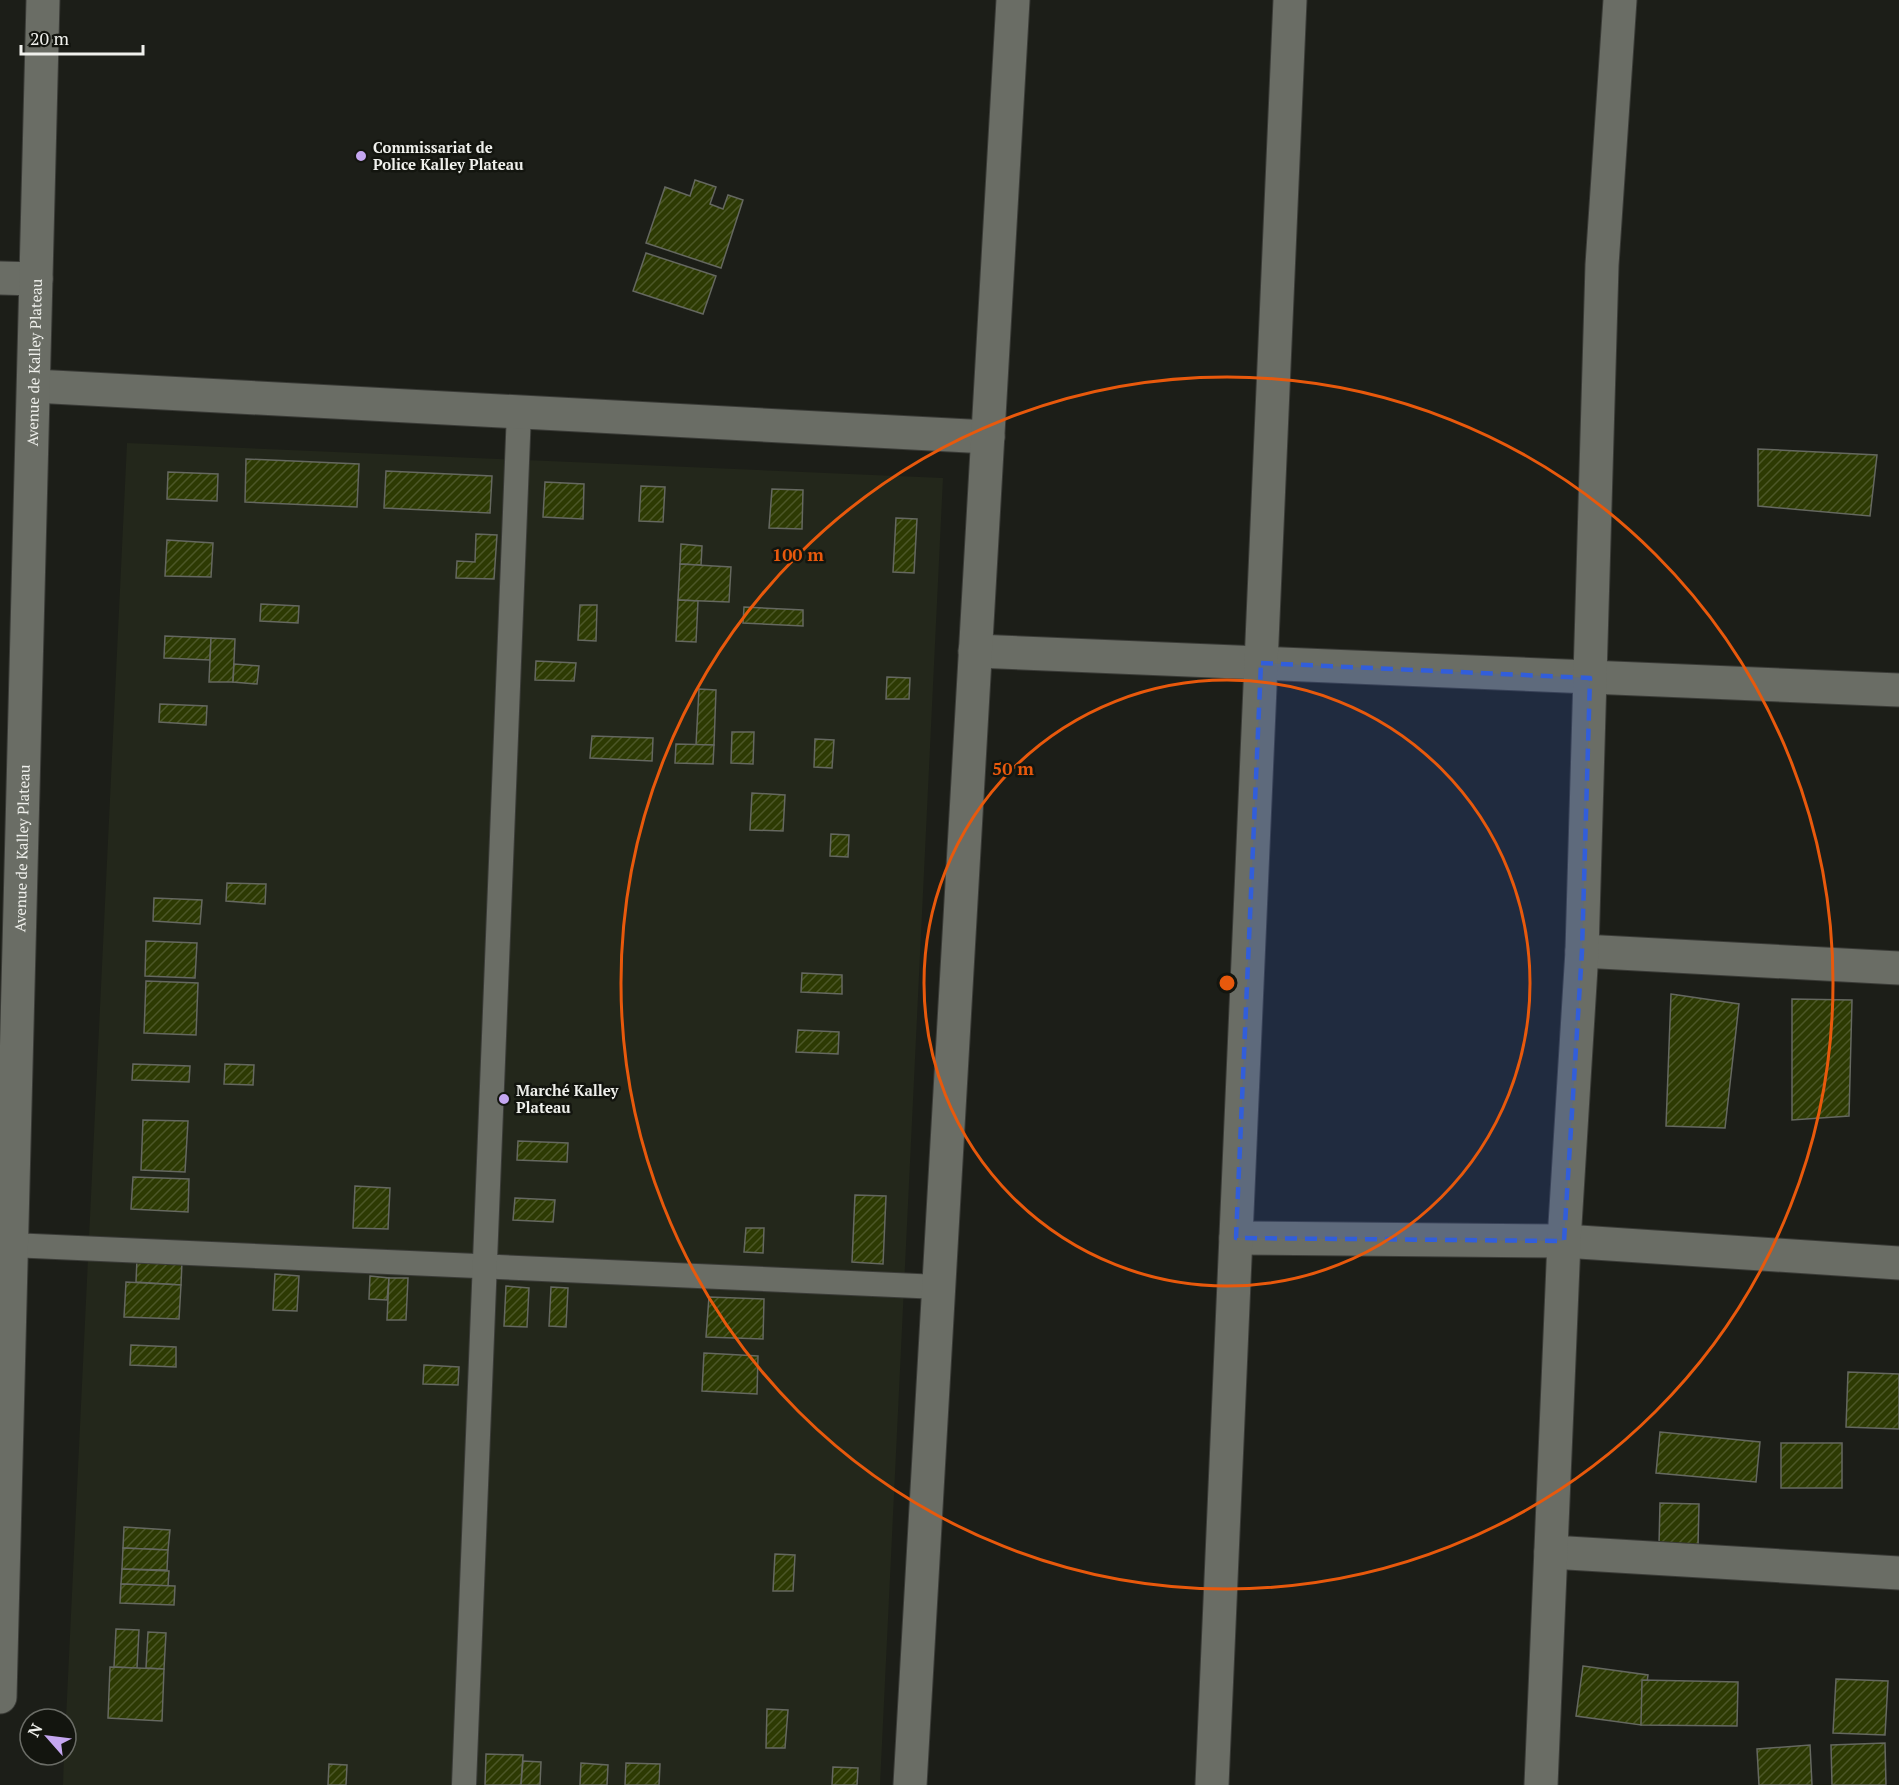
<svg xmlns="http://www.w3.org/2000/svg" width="1899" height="1785" font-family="'PT Serif',serif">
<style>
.built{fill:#23271b}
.building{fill:url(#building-hatch);stroke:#656860;stroke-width:1.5}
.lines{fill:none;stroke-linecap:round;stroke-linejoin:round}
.lane-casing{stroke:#3a3b37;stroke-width:26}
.street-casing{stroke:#3a3b37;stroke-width:35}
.lane{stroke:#6a6d65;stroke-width:24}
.street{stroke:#6a6d65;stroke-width:33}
.marked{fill:#325eda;fill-opacity:0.2;stroke:#325eda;stroke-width:4.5;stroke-dasharray:12 8;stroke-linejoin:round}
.ring{fill:none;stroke:#e8590c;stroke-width:3}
.poi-dot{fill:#c5a7f1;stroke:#13150f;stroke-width:2}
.labels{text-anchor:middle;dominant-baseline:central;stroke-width:5;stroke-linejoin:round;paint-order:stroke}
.poi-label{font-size:15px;font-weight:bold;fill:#eff0ec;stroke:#13150f;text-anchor:start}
.street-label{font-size:15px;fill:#eff0ec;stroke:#13150f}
.centre{fill:#e8590c;stroke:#13150f;stroke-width:3}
.ring-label{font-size:18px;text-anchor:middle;font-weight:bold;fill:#e8590c;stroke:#13150f;stroke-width:5;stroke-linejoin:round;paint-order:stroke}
</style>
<defs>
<pattern id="building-hatch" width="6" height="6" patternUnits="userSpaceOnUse" patternTransform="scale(1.5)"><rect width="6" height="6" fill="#2d3a03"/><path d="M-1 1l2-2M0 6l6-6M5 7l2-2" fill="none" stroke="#4c5728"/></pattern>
</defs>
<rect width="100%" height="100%" fill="#1c1e18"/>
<polygon class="built" points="127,443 943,478 880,1785 63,1785 64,1755 66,1755 66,1719"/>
<g class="building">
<polygon points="695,180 716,187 710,204 723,209 728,195 743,200 721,268 646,243 665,187 690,196"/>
<polygon points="646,253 716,276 703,314 633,291"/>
<polygon points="1758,449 1877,455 1870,516 1758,506"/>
<polygon points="246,459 359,464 357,507 245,502"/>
<polygon points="386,471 492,476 490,513 384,508"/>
<polygon points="168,472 218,474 217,501 167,499"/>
<polygon points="545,482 584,484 583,519 543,517"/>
<polygon points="641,486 665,487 663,522 639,521"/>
<polygon points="772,489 803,490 802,529 769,528"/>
<polygon points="896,518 917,519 914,573 893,572"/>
<polygon points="476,534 497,535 494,579 456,578 457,561 475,562"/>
<polygon points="167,540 213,543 211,577 165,576"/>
<polygon points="681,544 702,546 701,565 680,564"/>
<polygon points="680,564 731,567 729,602 678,600"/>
<polygon points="678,600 698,601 696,642 676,641"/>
<polygon points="261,604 299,606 298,623 260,621"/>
<polygon points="580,605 597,605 596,641 578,640"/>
<polygon points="744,607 803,610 803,626 743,623"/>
<polygon points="165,636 211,638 210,660 164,658"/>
<polygon points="211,638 235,639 233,682 209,682"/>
<polygon points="536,661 576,663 574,681 535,680"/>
<polygon points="234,664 259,666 257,684 233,682"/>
<polygon points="887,677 910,678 909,699 886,699"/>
<polygon points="699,689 716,690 714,745 696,745"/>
<polygon points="160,704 207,706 206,725 159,722"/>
<polygon points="732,732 754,732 753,764 731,763"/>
<polygon points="592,736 653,738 652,761 590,758"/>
<polygon points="815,739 834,740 832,768 814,767"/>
<polygon points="676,744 714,745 713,764 675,763"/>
<polygon points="752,793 785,795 783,831 750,830"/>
<polygon points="831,834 849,835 848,857 830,856"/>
<polygon points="227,883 266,884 265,904 226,901"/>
<polygon points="154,898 202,900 200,924 153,921"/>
<polygon points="146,941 197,943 195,978 145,976"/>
<polygon points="802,973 842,975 842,994 801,992"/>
<polygon points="146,981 198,983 196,1035 144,1033"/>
<polygon points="1671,994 1739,1004 1725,1128 1666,1126"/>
<polygon points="1792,999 1852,1000 1849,1116 1792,1120"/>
<polygon points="798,1030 839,1032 838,1054 796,1052"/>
<polygon points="133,1064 190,1066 189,1082 132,1080"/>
<polygon points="225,1064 254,1065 253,1085 224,1084"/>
<polygon points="143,1120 188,1121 185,1172 141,1170"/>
<polygon points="518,1141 568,1143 567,1162 517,1160"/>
<polygon points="133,1177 189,1179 188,1212 131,1209"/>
<polygon points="355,1186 390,1188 388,1229 353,1228"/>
<polygon points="855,1195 886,1196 883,1264 852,1262"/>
<polygon points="515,1198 555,1200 553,1222 513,1220"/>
<polygon points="746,1228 764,1228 763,1253 744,1252"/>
<polygon points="137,1259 182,1261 181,1285 136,1282"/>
<polygon points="275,1274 299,1276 297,1311 273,1310"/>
<polygon points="370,1276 389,1278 387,1300 369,1299"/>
<polygon points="389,1278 408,1278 406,1320 387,1320"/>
<polygon points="126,1282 181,1285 179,1319 124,1317"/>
<polygon points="506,1286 529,1288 527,1327 504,1326"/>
<polygon points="551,1287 568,1288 566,1327 549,1326"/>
<polygon points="709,1297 764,1299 763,1339 706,1337"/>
<polygon points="131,1345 176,1347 176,1367 130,1365"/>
<polygon points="704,1353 758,1356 757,1394 702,1391"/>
<polygon points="424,1365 459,1367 458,1385 423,1384"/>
<polygon points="1848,1372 1899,1374 1899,1429 1846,1427"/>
<polygon points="1660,1432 1760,1442 1756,1482 1656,1473"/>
<rect x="1781" y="1443" width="61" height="45"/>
<polygon points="1660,1503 1699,1504 1698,1546 1659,1545"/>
<polygon points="124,1527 170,1530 168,1550 123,1548"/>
<polygon points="123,1548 168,1550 167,1570 122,1569"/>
<polygon points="775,1554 795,1555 793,1591 773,1591"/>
<polygon points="122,1569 169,1571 168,1586 121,1584"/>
<polygon points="121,1584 175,1586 174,1605 120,1603"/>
<polygon points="116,1629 139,1630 137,1668 114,1667"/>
<polygon points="148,1632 166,1633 164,1669 146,1668"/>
<polygon points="1583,1666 1648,1675 1641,1725 1576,1716"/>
<polygon points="110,1667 164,1669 162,1721 108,1718"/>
<polygon points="1836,1679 1888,1681 1885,1735 1833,1733"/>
<polygon points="1642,1680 1738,1682 1737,1726 1641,1725"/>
<polygon points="767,1709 788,1710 785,1748 766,1748"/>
<polygon points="1885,1743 1886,1785 1832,1785 1831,1745"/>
<polygon points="1810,1745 1812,1785 1759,1785 1757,1749"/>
<polygon points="486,1754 523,1755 521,1785 485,1785"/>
<polygon points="523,1761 541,1762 540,1785 521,1785"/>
<polygon points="581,1763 608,1765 607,1785 580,1785"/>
<polygon points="626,1763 660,1764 659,1785 625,1785"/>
<polygon points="329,1764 347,1765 346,1785 328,1785"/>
<polygon points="833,1767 858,1768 857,1785 832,1785"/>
</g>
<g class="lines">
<defs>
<g id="lane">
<polyline points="11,1245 939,1287"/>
<polyline points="464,1785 519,412"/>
</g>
<g id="street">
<polyline points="0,278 36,279"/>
<polyline points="34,386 988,437"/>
<polyline points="975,651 1899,690"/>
<polyline points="1582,951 1899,968"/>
<polyline points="1236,1238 1564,1241 1899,1263"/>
<polyline points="1551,1552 1899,1573"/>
<path id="s1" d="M0,1697L43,0"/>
<polyline points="910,1785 1013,0"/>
<polyline points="1212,1785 1290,0"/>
<polyline points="1541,1785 1564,1241 1582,951 1602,265 1620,0"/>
</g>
</defs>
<use href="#lane" class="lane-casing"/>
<use href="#street" class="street-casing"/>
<use href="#lane" class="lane"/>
<use href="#street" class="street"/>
</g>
<path class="marked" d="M1261,663L1590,678L1582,951L1564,1241L1236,1238Z"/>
<g class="ring">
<circle cx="1227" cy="983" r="303"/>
<circle cx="1227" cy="983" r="606"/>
</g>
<g class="poi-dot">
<circle cx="361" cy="156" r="6"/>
<circle cx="504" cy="1099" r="6"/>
</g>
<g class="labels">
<g class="poi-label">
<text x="373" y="147">Commissariat de<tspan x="373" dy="17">Police Kalley Plateau</tspan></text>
<text x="516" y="1090">Marché Kalley<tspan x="516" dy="17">Plateau</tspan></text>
</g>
<g class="street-label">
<text stroke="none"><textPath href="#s1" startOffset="1335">Avenue de Kalley Plateau</textPath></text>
<text stroke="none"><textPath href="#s1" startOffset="849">Avenue de Kalley Plateau</textPath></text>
</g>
</g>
<circle cx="1227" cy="983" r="9" class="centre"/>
<g class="ring-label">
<text x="798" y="561">100 m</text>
<text x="1013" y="775">50 m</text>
</g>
<g transform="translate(48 1737) rotate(298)"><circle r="28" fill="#13150f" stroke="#6b6d67" stroke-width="1.5"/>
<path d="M0-4.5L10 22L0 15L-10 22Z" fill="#c5a7f1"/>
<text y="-9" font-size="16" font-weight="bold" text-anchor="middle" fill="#eff0ec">N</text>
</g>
<path d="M21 45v9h122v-9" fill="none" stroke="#eff0ec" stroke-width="3"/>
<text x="30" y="45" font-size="18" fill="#eff0ec" stroke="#13150f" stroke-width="4.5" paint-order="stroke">20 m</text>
</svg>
